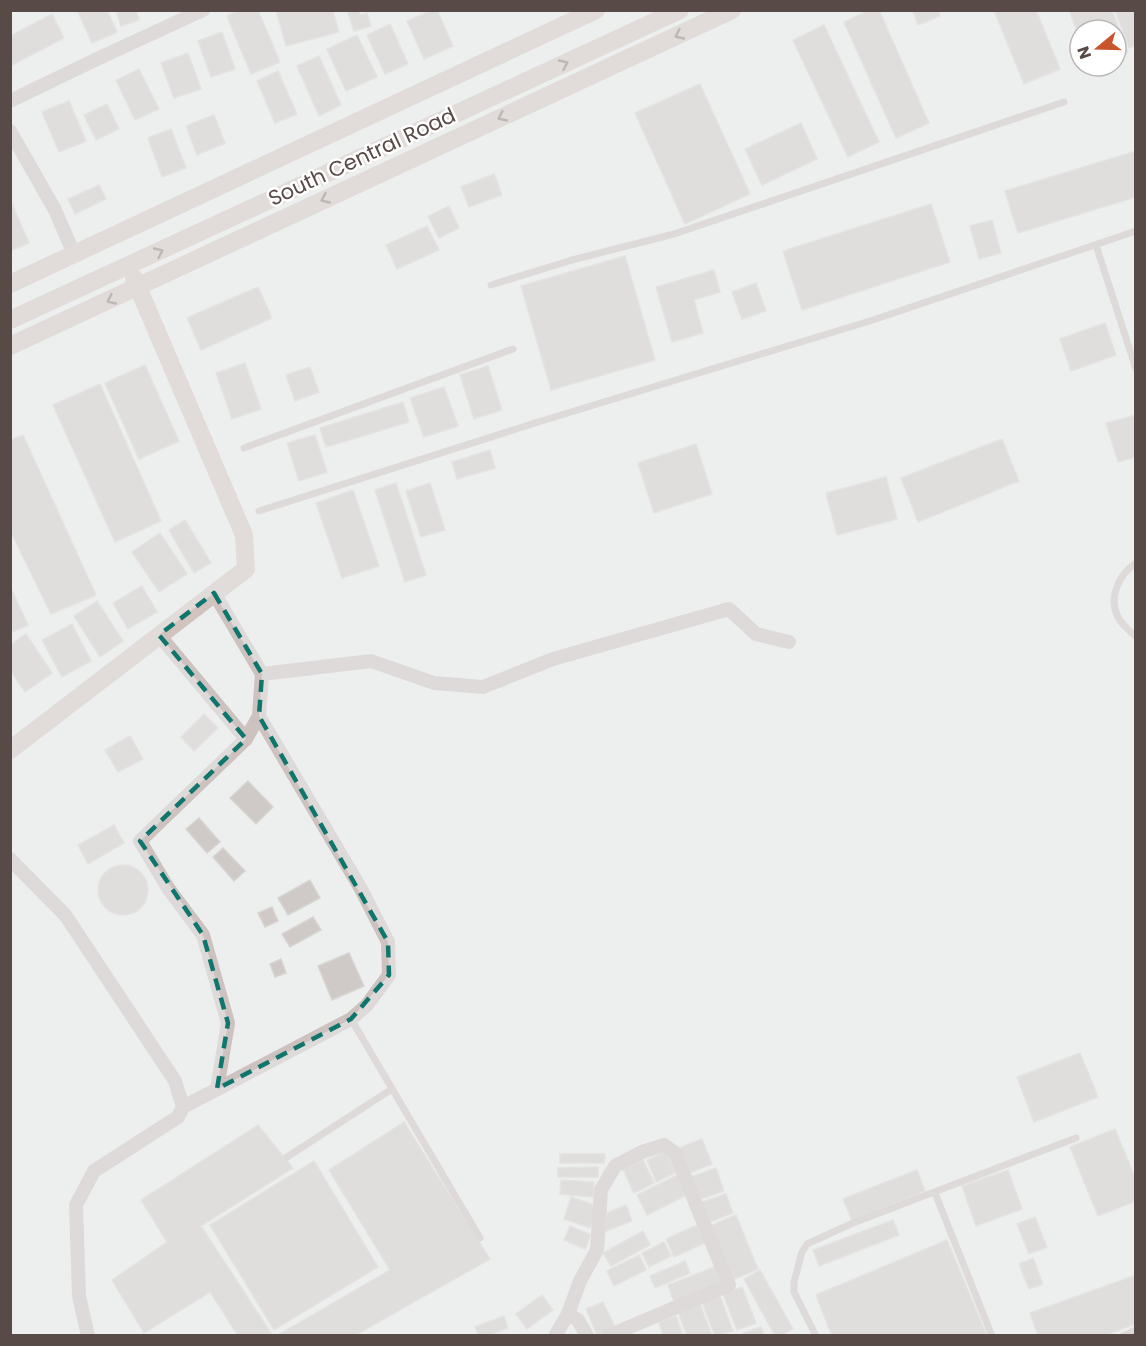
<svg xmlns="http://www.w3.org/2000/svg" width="1146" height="1346" font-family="Poppins,sans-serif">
	<rect width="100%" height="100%" fill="#edefef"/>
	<g fill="#cfcac7" stroke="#d8d4d1" stroke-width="1.5">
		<path d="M77 10H107L117 32 92 43Z"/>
		<path d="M116 10H136L139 20 121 26Z"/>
		<path d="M239 10H258L280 62 251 74 227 16Z"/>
		<path d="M276 10H336L333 11 339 32 286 46Z"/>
		<path d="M347 10H359L360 15 367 13 371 26 354 31Z"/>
		<path d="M432 10H437L453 46 424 59 407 21Z"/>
		<path d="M869 10H879L929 123 896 138 844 22Z"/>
		<path d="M938 10 940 16 918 25 913 11Z"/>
		<path d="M994 10H1036L1060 69 1024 84Z"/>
		<path d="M1069 10H1112L1128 52 1116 57V30H1080V39Z"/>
		<path d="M1115 10H1136V45L1129 48Z"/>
		<path d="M52 14 64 38 10 66V36Z"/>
		<path d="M390 24 408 64 385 74 367 35Z"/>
		<path d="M824 25 879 142 848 157 793 40Z"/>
		<path d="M222 32 235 69 211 77 198 41Z"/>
		<path d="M357 35 377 77 346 91 327 49Z"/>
		<path d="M188 53 201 89 174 98 161 63Z"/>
		<path d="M319 56 341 105 319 116 297 66Z"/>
		<path d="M139 69 159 109 135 120 116 80Z"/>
		<path d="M278 71 297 114 275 123 257 81Z"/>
		<path d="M700 84 750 194 685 224 635 113Z"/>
		<path d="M69 101 86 141 59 152 42 112Z"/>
		<path d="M107 104 119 129 96 140 84 115Z"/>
		<path d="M214 115 225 143 197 155 186 126Z"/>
		<path d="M801 123 817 159 762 185 745 149Z"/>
		<path d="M171 129 186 168 162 177 148 138Z"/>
		<path d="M1136 151V197L1018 233 1005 191Z"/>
		<path d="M494 174 502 195 469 207 461 187Z"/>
		<path d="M99 185 106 199 75 214 68 199Z"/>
		<path d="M10 199 29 243 10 251Z"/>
		<path d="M931 204 950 262 802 310 783 251Z"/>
		<path d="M449 206 459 228 439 238 428 216Z"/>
		<path d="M992 220 1001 253 979 259 970 226Z"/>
		<path d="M427 226 439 250 397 269 386 245Z"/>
		<path d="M625 256 655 360 551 390 521 286Z"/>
		<path d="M714 270 720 292 694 300 703 333 672 342 656 287Z"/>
		<path d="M756 283 766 311 742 319 732 292Z"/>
		<path d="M258 287 272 318 201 350 187 318Z"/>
		<path d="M1105 323 1116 355 1071 371 1060 339Z"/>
		<path d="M245 363 261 409 232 419 216 373Z"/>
		<path d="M145 365 179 441 139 459 105 383Z"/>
		<path d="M488 366 502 410 474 419 460 375Z"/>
		<path d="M310 367 319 392 295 401 286 375Z"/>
		<path d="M100 384 161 521 115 542 53 405Z"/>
		<path d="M444 387 458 426 424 437 410 398Z"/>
		<path d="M403 402 409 422 326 447 320 428Z"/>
		<path d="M1136 415V457L1118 462 1106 423Z"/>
		<path d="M23 435 96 595 51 614 10 530V440Z"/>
		<path d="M315 435 327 472 299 481 287 443Z"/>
		<path d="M1002 439 1019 481 918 522 901 478Z"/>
		<path d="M696 444 712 494 654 513 638 463Z"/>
		<path d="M490 450 495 468 457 479 452 462Z"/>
		<path d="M886 477 897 519 837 535 826 493Z"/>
		<path d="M396 483 426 575 405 582 375 490Z"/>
		<path d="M430 483 445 530 421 537 406 491Z"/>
		<path d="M353 490 379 566 342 578 316 503Z"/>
		<path d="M185 520 211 563 194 573 169 530Z"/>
		<path d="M160 533 187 574 159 592 132 552Z"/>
		<path d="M10 586 28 625 10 633Z"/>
		<path d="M142 586 157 612 128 629 113 603Z"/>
		<path d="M97 601 123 641 100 657 74 616Z"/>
		<path d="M72 624 91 661 62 677 42 640Z"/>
		<path d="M26 634 52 673 25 692 10 670V645Z"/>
		<path d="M204 714 218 728 194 751 181 737Z"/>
		<path d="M130 736 143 759 118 772 105 750Z"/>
		<path d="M248 781 273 807 256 824 230 798Z"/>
		<path d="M199 818 220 842 207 853 186 829Z"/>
		<path d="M114 825 124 843 88 864 78 845Z"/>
		<path d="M223 848 245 871 234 881 213 857Z"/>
		<circle cx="123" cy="890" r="25"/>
		<path d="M310 880 320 898 288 915 278 898Z"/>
		<path d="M272 907 278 921 265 927 258 913Z"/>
		<path d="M313 917 321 930 290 947 282 934Z"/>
		<path d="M349 953 364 986 332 1000 318 966Z"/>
		<path d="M281 959 286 973 275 977 270 964Z"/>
		<path d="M1080 1053 1098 1097 1034 1122 1017 1077Z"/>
		<path d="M404 1122 490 1259 354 1336H276L390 1270 329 1170Z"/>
		<path d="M258 1125 293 1168 201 1226 273 1336H238L210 1292 144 1333 112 1280 167 1242 141 1200Z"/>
		<path d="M1115 1129 1136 1180V1201L1098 1216 1070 1147Z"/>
		<path d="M702 1139 712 1164 687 1174 677 1149Z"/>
		<path d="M666 1152 675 1173 656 1182 647 1160Z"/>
		<path d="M560 1154H605L604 1163H560Z"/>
		<path d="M643 1160 654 1183 634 1193 623 1169Z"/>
		<path d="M314 1161 378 1267 274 1330 210 1225Z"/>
		<path d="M598 1167V1177H558V1168Z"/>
		<path d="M716 1168 724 1191 698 1200 690 1177Z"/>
		<path d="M917 1170 925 1191 852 1221 843 1199Z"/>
		<path d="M1008 1170 1022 1209 976 1226 962 1186Z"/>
		<path d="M677 1175 687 1195 647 1215 637 1195Z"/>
		<path d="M561 1180 594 1182 593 1197 560 1194Z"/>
		<path d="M726 1194 733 1213 707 1223 699 1203Z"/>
		<path d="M571 1197 597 1206 590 1228 564 1219Z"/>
		<path d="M626 1205 632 1221 604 1232 607 1213Z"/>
		<path d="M736 1215 758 1269 732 1280 710 1226Z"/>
		<path d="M1035 1217 1047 1247 1029 1254 1017 1224Z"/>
		<path d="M893 1220 899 1235 819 1266 813 1250Z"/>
		<path d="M697 1225 705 1243 674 1257 666 1239Z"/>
		<path d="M570 1226 591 1235 585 1249 564 1240Z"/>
		<path d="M643 1231 650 1245 611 1266 603 1253Z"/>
		<path d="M947 1240 987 1336H832L816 1295Z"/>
		<path d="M664 1242 671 1256 649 1267 642 1253Z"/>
		<path d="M639 1255 646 1270 614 1286 607 1271Z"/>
		<path d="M1033 1258 1043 1284 1029 1289 1019 1264Z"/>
		<path d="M685 1261 690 1273 655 1288 650 1276Z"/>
		<path d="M714 1267 721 1284 674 1302 668 1285Z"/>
		<path d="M760 1270 793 1329 781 1336H775L744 1279Z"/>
		<path d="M1136 1275V1324L1103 1336H1038L1030 1313Z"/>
		<path d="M742 1287 756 1323 737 1330 723 1294Z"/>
		<path d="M542 1295 553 1310 527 1329 516 1314Z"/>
		<path d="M720 1296 733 1331 715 1336 702 1302Z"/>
		<path d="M603 1302 615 1327 597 1335 586 1309Z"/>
		<path d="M700 1304 712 1336H687L678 1312Z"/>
		<path d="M504 1316 508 1328 487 1336H479L475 1327Z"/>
		<path d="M676 1316 683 1336H663L659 1322Z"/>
		<path d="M761 1327 765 1336H744L743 1333Z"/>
	</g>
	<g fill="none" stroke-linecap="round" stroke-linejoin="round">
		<g stroke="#cdc2bf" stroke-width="7">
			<path d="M1096 245 1136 369"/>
			<path d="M491 285 572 260 674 234 1064 102"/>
			<path d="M244 448 513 349"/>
			<path d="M259 511 535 423 873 320 1136 231"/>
			<path d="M1134 635C1129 630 1121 624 1118 617 1108 598 1119 574 1136 563"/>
			<path d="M351 1019 480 1238"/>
			<path d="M287 1157 392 1089"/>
			<path d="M935 1193 992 1336"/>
			<path d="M816 1336 794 1292V1282L802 1252 807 1244 853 1223 1076 1138"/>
			<path d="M1123 1336 1136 1330"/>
		</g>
		<g stroke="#cdc2bf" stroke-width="14">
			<path d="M10 101 97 59 203 10"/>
			<path d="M10 131 55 210 74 254"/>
			<path d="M159 635 246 739 259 716 262 674 214 593"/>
			<path d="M262 674 371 661 434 683 483 687 553 659 729 609 756 634 789 642"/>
			<path d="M10 859 66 916 175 1081 183 1107 178 1117 94 1171 76 1205 79 1296 88 1336"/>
			<path d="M217 1089 228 1023 203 935 168 888 140 841 246 739"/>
			<path d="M183 1107 351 1019 367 1005 389 975 388 942 361 889 259 716"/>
			<path d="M568 1314 578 1320 587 1336"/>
			<path d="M555 1336 568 1314 580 1281 597 1250 601 1190 615 1166 642 1152 664 1145 675 1153 729 1285 608 1336"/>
		</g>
		<g stroke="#d2c3bf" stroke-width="18">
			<path d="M10 284 596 10"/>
			<path d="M10 320 680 10"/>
			<path d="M10 346 732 10"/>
			<path d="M10 750 246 569 244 535 134 278"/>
		</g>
	</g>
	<defs><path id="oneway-chevron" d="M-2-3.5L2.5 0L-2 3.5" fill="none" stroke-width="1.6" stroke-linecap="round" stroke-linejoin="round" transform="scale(1.5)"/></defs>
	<g stroke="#837471">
		<use href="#oneway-chevron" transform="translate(679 35) rotate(155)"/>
		<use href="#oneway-chevron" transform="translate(564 64) rotate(-25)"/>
		<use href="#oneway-chevron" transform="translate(502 117) rotate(155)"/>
		<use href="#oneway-chevron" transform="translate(325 199) rotate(155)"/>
		<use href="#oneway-chevron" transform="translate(159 252) rotate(-25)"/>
		<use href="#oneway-chevron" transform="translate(111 300) rotate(155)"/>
	</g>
	<path d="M0 0H1146V1346H0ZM214 593 262 674 259 716 388 942 389 975 351 1019 217 1089 228 1023 203 935 140 841 246 739 159 635Z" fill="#edefef" fill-opacity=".55" fill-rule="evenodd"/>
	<path fill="none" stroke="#0f766e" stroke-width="4.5" stroke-dasharray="12 8" stroke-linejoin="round" d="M214 593 262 674 259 716 388 942 389 975 351 1019 217 1089 228 1023 203 935 140 841 246 739 159 635Z"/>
	<g text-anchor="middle" stroke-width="5" stroke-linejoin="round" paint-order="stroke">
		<g font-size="21" fill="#584a47" stroke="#fff">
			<text transform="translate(362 157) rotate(-25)" y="7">South Central Road</text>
		</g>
	</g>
	<rect width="1146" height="1346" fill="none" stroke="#584a47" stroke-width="24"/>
	<g transform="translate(1098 48) rotate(251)"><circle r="28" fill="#ffffff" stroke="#bcb7b5" stroke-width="1.5"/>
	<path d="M0-4.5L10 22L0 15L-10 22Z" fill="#c9552d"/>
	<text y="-9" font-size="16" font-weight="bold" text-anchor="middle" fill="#584a47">N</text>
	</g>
</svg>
